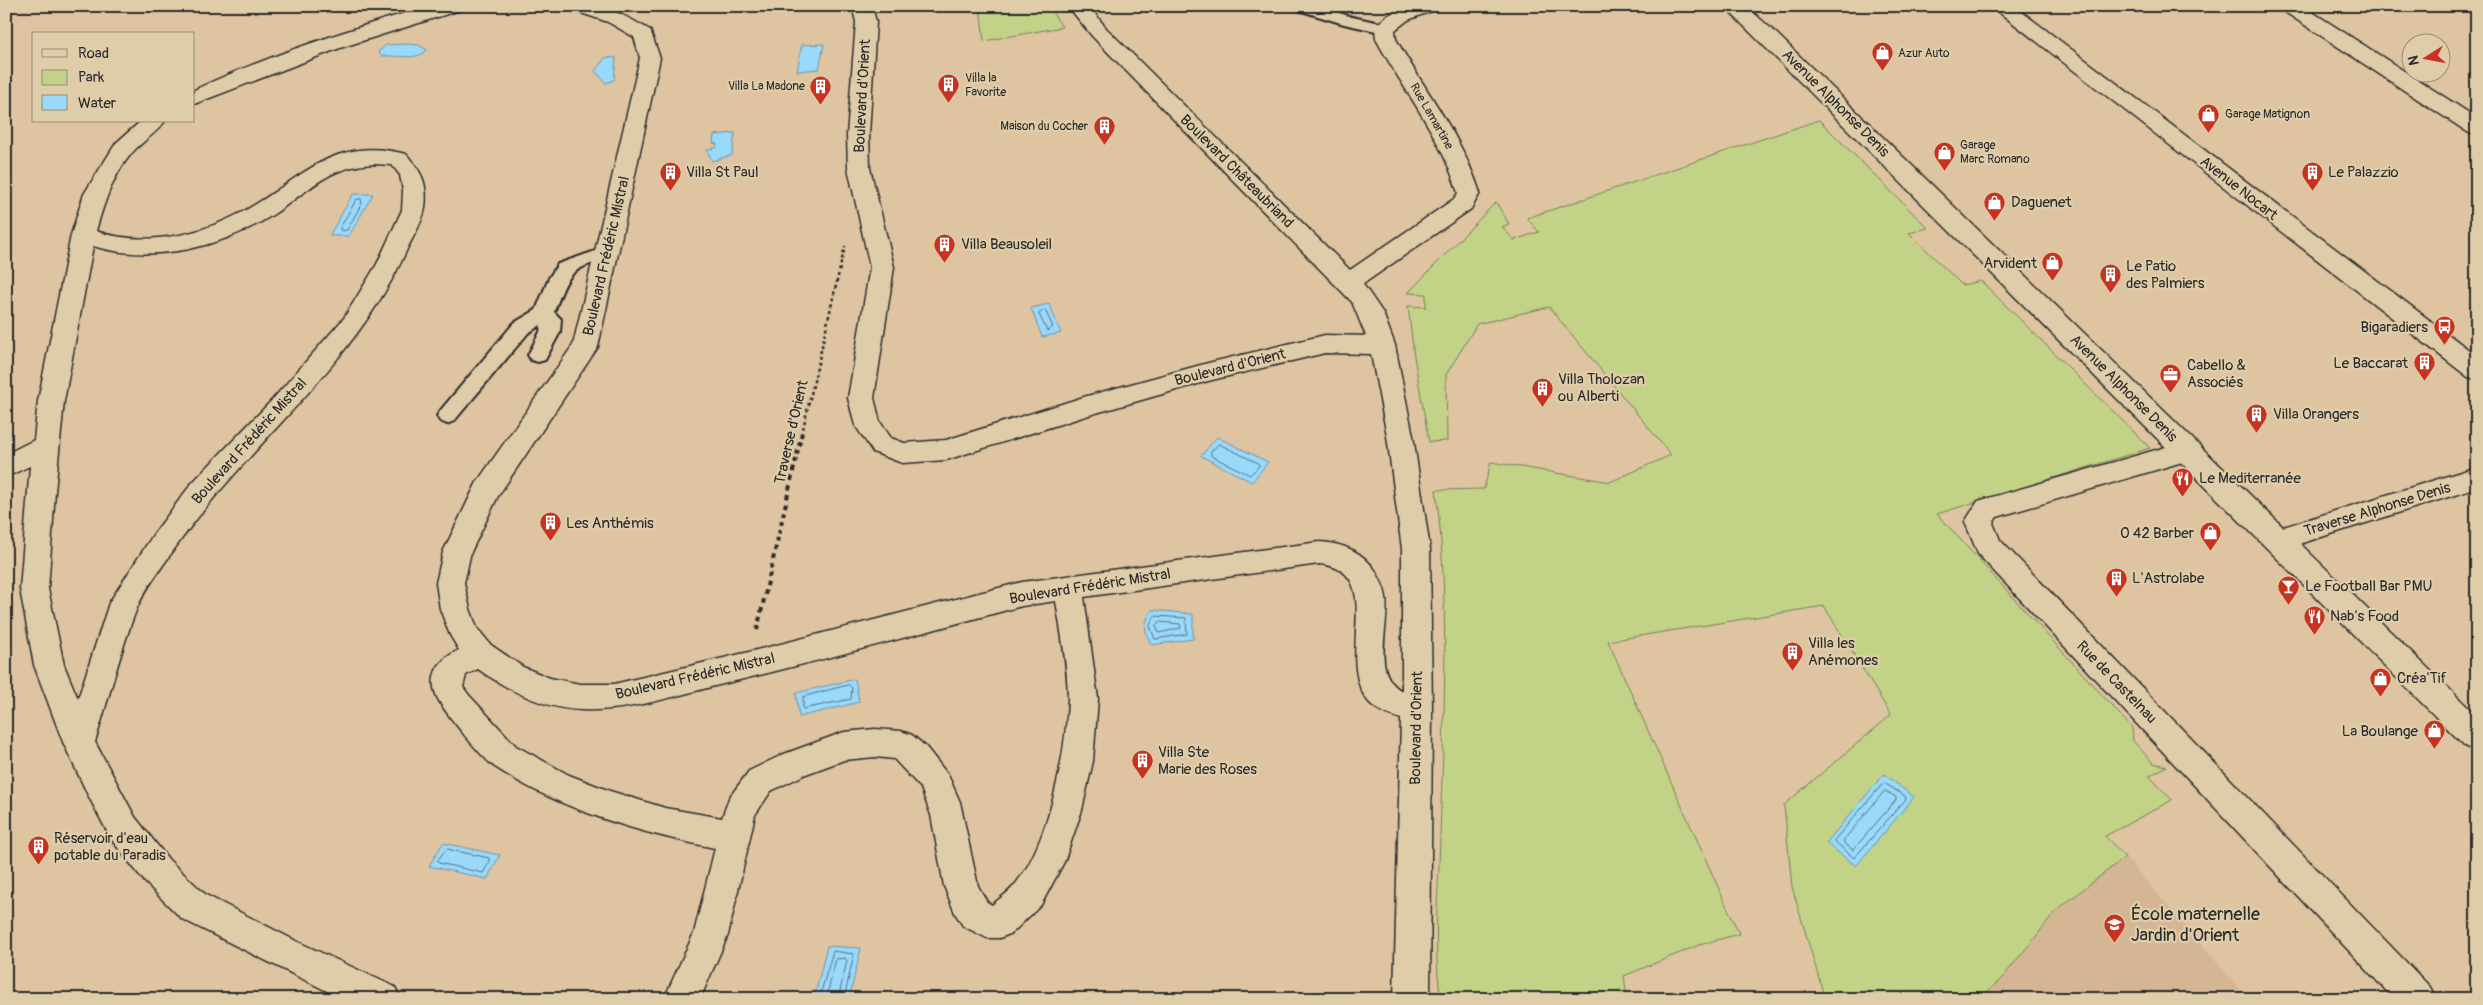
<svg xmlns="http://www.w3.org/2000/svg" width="2483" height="1005" font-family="Pangolin,sans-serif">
	<rect width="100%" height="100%" fill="#dec4a1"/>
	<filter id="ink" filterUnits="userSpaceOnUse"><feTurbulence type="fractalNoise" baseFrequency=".02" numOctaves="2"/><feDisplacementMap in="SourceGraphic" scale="10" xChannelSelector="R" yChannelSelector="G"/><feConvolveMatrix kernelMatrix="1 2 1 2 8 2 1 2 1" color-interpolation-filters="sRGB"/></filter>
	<g filter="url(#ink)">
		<path fill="#d4b695" d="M2125 857 2249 999H1980L2003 977 2058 909Z"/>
		<g fill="#c2d387" stroke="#767f59">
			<path d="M980 6H1048L1062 27 984 41Z"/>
			<path d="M1819 120 1928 228 1909 233 1962 285 1981 281 2150 448 1937 514 2132 728 2133 741 2153 763 2167 766 2149 776 2172 800 2105 836 2125 857 2058 909 2003 977 1980 999H1825L1792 887 1784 805 1891 715 1824 606 1608 641 1739 934 1699 945 1624 976 1627 999H1441C1432 946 1439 889 1440 835 1444 720 1450 605 1436 490L1484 489 1491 462 1610 482 1671 455 1549 307 1477 324 1446 375 1447 441 1429 442 1414 356 1408 306 1426 307V294L1408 293 1496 202 1509 224 1502 227 1514 240 1539 232 1527 218Z"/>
		</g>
		<g fill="#99d9fb" stroke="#6d93a8">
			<path d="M407 44 419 45 427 50C418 61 397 55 382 56L378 52 386 45Z"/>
			<path d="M824 44 819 69 797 71 802 45Z"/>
			<path d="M606 57 616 58 614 80 606 83 595 71Z"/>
			<path d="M735 133 732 155 712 161 707 150 716 148 717 144 713 143 714 135Z"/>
			<path d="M353 194H373L349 236H329Z"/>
			<path d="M1049 304 1061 333 1042 337 1031 308Z"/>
			<path d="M1217 437 1268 462 1252 482 1201 456Z"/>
			<path d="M1152 610 1193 614V639L1152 645C1144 633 1143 623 1152 610Z"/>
			<path d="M855 679 859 702 799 717 796 693Z"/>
			<path d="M1884 774 1914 797 1856 866 1826 843Z"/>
			<path d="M443 843 500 855 487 879 429 866Z"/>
			<path d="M827 946 861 948 849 999H814Z"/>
		</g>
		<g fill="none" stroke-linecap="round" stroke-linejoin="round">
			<g stroke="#57717e" stroke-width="1">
				<path d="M361 199 362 203 347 230 341 231 340 228 356 200Z"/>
				<path d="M1045 310 1053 327 1047 331 1039 314Z"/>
				<path d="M1219 444 1258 463 1259 466 1250 475 1211 456V452Z"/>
				<path d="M1155 616 1186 618 1187 634 1155 639 1150 626Z"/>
				<path d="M1159 622 1180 624 1181 628 1159 633 1156 626Z"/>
				<path d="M849 685 852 688 851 699 803 709V697Z"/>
				<path d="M1884 783 1905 796 1906 799 1854 858 1834 841Z"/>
				<path d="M1885 791 1896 797V800L1853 850 1844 843V840Z"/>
				<path d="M447 849 489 858 490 861 483 873 439 863 438 860Z"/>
				<path d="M819 999 833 951 854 954 844 999"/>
				<path d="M826 999 836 959 845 958 847 961 838 999"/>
			</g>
			<defs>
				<g id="service">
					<path d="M1293 6H1317L1352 17 1390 25 1393 28 1385 33 1344 24 1295 9Z"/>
					<path d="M607 247 613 249 616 253 613 257C569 270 570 270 554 312L561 319 560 332 545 360 538 362 531 360 528 355 540 332 541 325 528 333 454 421 447 424 440 421 437 416 440 411 514 323 536 310 549 278 558 264Z"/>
				</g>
				<path id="pedestrian" d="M2477 467V488L2277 551 2267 548 2263 540 2267 532Z"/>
				<g id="minor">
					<path d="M429 6H463L460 10 340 48 194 104V90C269 55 350 29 429 6Z"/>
					<path d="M569 6C608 6 617 11 650 30L660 58 598 347 498 496 471 552 464 583 470 609 477 628 491 645 523 667 550 678 580 684H614L749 652 1022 582 1319 542C1341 543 1362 551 1375 570 1380 579 1385 588 1386 598 1390 628 1370 673 1402 691V549L1387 436 1371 354 1325 353 1208 381 1089 415 946 460 902 463 873 452 855 425 848 398 870 267 848 168 847 135 856 22 852 6H872L876 22 869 135 870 168 894 267 874 398 880 422 891 438 904 443 946 440 1087 396 1208 363 1325 335 1366 336 1352 302 1092 36 1068 6H1089L1106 28 1350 270 1454 199 1458 193C1441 136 1404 91 1376 39L1375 28C1390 7 1413 6 1437 6L1434 10 1408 20 1395 30 1396 39C1425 91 1462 136 1480 193L1471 209 1363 284 1383 313 1395 345 1413 436 1430 549 1432 710 1430 999H1394L1401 719C1390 715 1376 711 1368 701 1333 658 1389 570 1319 564L1084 597 1098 699 1093 761 1082 810 1064 862 1041 905 1012 933 1000 938H987L963 926 955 913 944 886 931 815 921 788 894 759 875 757 844 760 806 774 771 791 755 815 728 935 700 999H664L694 933 715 848C640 833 560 810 495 767 481 757 448 716 439 701 426 678 437 660 459 650L450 635 440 609 436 583 443 552 477 482 573 345 640 58 634 37 608 22 572 10ZM1056 601C1061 633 1068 668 1068 700 1066 752 1050 840 1017 882 1011 891 1000 898 992 905L987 902 978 886 960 802 948 775 926 747 912 735 901 731 875 729 844 732 784 754 749 771 729 798 722 818 665 808 610 791 569 775 516 746 468 694 463 687 466 675 478 669C508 690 544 709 582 710 628 712 674 696 719 685 820 661 921 633 1022 606Z"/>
					<path d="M2279 6H2303L2477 118V135L2469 133 2282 10Z"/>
					<path d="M141 121H165C156 134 141 142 131 154 112 177 104 203 96 231 149 249 210 233 256 204 308 172 338 136 406 154 422 172 428 183 425 208 423 221 414 235 408 247 356 366 246 445 173 551 161 568 145 589 137 608 120 651 109 698 95 742L135 817 169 860 206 895 296 941 395 987 401 999H343L182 919 145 882 111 839 88 795 63 742 34 665 20 589 30 466 6 477V454L34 440 38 401 71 235 84 194 116 143ZM374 164 392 165 400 175 403 191 402 210 377 264 344 318 273 399 192 483 153 535 109 603 78 699 64 665 48 589 55 492 64 401 93 246C153 264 222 248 274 214 310 190 328 166 374 164Z"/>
					<path d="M2187 441 2196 444 2200 451 2196 458 1997 517 1993 523 2000 540 2430 987 2436 999H2394L1978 554 1965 522 1978 501Z"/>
				</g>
				<path id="tertiary" d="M1991 6H2014L2477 356V379L2468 377Z"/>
				<path id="secondary" d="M1724 6H1746L1777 34 2477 716V751L2466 747Z"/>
			</defs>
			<use href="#service" stroke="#2b2b2b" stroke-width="4"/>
			<use href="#pedestrian" stroke="#2b2b2b" stroke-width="3"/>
			<use href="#minor" stroke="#2b2b2b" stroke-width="3"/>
			<use href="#tertiary" stroke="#2b2b2b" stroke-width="3"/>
			<use href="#secondary" stroke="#2b2b2b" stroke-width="3"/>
			<path stroke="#2b2b2b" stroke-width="2.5" stroke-dasharray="3 3" stroke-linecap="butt" d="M803 429 845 246"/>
			<path stroke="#2b2b2b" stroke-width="4" stroke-dasharray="4.5 4.5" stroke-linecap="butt" d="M757 630 803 428"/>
			<use href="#service" fill="#dfcdaa" fill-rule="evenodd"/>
			<use href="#pedestrian" fill="#dfcdaa" fill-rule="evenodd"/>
			<use href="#minor" fill="#dfcdaa" fill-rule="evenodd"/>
			<use href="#tertiary" fill="#dfcdaa" fill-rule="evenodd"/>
			<use href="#secondary" fill="#dfcdaa" fill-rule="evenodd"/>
		</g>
	</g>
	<defs>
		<symbol id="shop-pin" viewBox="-11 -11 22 30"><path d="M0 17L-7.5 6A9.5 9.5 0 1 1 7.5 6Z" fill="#c8321e" stroke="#dfcdaa"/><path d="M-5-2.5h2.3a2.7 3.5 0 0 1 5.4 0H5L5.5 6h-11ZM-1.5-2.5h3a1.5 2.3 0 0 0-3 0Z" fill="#fff"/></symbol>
		<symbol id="building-pin" viewBox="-11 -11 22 30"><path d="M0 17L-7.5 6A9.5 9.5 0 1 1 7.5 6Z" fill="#c8321e" stroke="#dfcdaa"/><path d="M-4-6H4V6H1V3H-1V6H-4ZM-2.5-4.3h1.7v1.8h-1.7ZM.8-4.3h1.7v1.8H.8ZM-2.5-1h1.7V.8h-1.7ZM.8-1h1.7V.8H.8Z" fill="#fff"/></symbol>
		<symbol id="bus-pin" viewBox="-11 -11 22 30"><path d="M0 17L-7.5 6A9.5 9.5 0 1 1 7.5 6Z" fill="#c8321e" stroke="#dfcdaa"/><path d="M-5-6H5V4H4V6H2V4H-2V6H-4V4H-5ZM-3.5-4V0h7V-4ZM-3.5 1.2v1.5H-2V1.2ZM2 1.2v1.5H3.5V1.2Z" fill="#fff"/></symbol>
		<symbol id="office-pin" viewBox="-11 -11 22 30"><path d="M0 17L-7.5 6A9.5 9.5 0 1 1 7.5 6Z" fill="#c8321e" stroke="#dfcdaa"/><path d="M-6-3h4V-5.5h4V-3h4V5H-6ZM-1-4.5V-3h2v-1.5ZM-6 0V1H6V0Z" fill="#fff"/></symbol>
		<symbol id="restaurant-pin" viewBox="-11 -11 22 30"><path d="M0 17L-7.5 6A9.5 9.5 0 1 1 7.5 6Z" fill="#c8321e" stroke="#dfcdaa"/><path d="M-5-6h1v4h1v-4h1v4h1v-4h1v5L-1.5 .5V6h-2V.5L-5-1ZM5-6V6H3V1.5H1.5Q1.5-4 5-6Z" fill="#fff"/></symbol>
		<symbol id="bar-pin" viewBox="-11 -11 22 30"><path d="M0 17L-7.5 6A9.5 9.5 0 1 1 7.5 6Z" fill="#c8321e" stroke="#dfcdaa"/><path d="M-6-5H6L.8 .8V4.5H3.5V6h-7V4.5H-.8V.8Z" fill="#fff"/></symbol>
		<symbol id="school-pin" viewBox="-11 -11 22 30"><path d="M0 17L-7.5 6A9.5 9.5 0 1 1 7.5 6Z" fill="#c8321e" stroke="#dfcdaa"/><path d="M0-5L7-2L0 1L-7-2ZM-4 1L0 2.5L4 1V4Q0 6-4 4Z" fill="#fff"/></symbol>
	</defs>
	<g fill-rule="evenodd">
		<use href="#shop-pin" x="1870" y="40" width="25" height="34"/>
		<use href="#building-pin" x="936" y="72" width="25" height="34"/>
		<use href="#building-pin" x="808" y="74" width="25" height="34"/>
		<use href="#shop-pin" x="2196" y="102" width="25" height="34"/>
		<use href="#building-pin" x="1092" y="114" width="25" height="34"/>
		<use href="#shop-pin" x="1932" y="140" width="25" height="34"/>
		<use href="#building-pin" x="658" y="160" width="25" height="34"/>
		<use href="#building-pin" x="2300" y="160" width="25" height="34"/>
		<use href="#shop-pin" x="1982" y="190" width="25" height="34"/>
		<use href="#building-pin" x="932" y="232" width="25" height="34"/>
		<use href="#shop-pin" x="2040" y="250" width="25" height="34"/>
		<use href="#building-pin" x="2098" y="262" width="25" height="34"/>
		<use href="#bus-pin" x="2432" y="314" width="25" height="34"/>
		<use href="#building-pin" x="2412" y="350" width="25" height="34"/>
		<use href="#office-pin" x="2158" y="362" width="25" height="34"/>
		<use href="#building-pin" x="1530" y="376" width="25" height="34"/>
		<use href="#building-pin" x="2244" y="402" width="25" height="34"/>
		<use href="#restaurant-pin" x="2170" y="466" width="25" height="34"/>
		<use href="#building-pin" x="538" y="510" width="25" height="34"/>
		<use href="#shop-pin" x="2198" y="520" width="25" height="34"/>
		<use href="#building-pin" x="2104" y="566" width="25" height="34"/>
		<use href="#bar-pin" x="2276" y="574" width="25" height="34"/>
		<use href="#restaurant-pin" x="2302" y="604" width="25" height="34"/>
		<use href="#building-pin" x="1780" y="640" width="25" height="34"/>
		<use href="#shop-pin" x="2368" y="666" width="25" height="34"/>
		<use href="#shop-pin" x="2422" y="718" width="25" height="34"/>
		<use href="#building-pin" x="1130" y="748" width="25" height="34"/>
		<use href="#building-pin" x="26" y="834" width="25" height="34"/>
		<use href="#school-pin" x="2102" y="912" width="25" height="34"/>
	</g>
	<g text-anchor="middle" stroke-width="4.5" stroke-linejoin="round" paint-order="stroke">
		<g font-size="12" fill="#2b2b2b" stroke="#dfcdaa" text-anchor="start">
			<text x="1898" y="57">Azur Auto</text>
			<text x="965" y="82">Villa la<tspan x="965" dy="14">Favorite</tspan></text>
			<text x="805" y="90" text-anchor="end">Villa La Madone</text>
			<text x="2225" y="118">Garage Matignon</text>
			<text x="1088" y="130" text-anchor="end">Maison du Cocher</text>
			<text x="1960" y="149">Garage<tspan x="1960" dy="14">Marc Romano</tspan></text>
		</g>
		<g font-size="12" fill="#2b2b2b" stroke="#dfcdaa">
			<text transform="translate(1432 116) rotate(60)" y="4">Rue Lamartine</text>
		</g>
		<g font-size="15" fill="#2b2b2b" stroke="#dfcdaa">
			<text transform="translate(862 96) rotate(-87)" y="5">Boulevard d'Orient</text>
			<text transform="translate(1836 103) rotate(45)" y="5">Avenue Alphonse Denis</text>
			<text transform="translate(1237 171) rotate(45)" y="5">Boulevard Châteaubriand</text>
			<text transform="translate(2239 188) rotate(38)" y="5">Avenue Nocart</text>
			<text transform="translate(606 256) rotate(-77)" y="5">Boulevard Frédéric Mistral</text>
			<text transform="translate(1230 367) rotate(-14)" y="5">Boulevard d'Orient</text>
			<text transform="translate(2124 388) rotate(45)" y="5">Avenue Alphonse Denis</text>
			<text transform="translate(791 432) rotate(-77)" y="5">Traverse d'Orient</text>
			<text transform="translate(249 441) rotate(-48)" y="5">Boulevard Frédéric Mistral</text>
			<text transform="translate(2377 509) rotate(-17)" y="5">Traverse Alphonse Denis</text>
			<text transform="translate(1090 586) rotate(-9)" y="5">Boulevard Frédéric Mistral</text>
			<text transform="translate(695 676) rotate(-13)" y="5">Boulevard Frédéric Mistral</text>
			<text transform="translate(2117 682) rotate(46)" y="5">Rue de Castelnau</text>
			<text transform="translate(1416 728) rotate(-89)" y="5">Boulevard d'Orient</text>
		</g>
		<g font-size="15" fill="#2b2b2b" stroke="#dfcdaa" text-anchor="start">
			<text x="686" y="177">Villa St Paul</text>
			<text x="2328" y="177">Le Palazzio</text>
			<text x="2011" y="207">Daguenet</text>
			<text x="961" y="249">Villa Beausoleil</text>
			<text x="2037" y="268" text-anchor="end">Arvident</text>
			<text x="2126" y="271">Le Patio<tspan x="2126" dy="17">des Palmiers</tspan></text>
			<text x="2428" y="332" text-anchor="end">Bigaradiers</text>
			<text x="2408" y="368" text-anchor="end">Le Baccarat</text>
			<text x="2187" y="370">Cabello &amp;<tspan x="2187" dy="17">Associés</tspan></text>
			<text x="1558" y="384">Villa Tholozan<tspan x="1558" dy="17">ou Alberti</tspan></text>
			<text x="2273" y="419">Villa Orangers</text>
			<text x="2199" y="483">Le Mediterranée</text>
			<text x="566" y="528">Les Anthémis</text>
			<text x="2194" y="538" text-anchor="end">O 42 Barber</text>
			<text x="2132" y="583">L'Astrolabe</text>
			<text x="2305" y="591">Le Football Bar PMU</text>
			<text x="2330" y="621">Nab's Food</text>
			<text x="1808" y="648">Villa les<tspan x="1808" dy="17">Anémones</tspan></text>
			<text x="2397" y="683">Créa'Tif</text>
			<text x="2418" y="736" text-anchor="end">La Boulange</text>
			<text x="1158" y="757">Villa Ste<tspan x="1158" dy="17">Marie des Roses</tspan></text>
			<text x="54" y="843">Réservoir d'eau<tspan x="54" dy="17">potable du Paradis</tspan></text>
		</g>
		<g font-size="18" fill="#2b2b2b" stroke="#dfcdaa" text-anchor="start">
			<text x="2131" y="920">École maternelle<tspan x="2131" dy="21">Jardin d'Orient</tspan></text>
		</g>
	</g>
	<rect width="2483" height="1005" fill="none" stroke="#dfcdaa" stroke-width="25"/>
	<rect x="12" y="12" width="2458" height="980" fill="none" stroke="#2b2b2b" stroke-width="2" filter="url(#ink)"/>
	<rect x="32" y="32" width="162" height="90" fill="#dfcdaa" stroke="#978c77"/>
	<rect x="42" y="49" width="25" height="8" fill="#dfcdaa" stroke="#978c77"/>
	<text x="78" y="58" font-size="15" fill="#2b2b2b">Road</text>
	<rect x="42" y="70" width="25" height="15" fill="#c2d387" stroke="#978c77"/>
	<text x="78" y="82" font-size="15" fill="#2b2b2b">Park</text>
	<rect x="42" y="95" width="25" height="15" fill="#99d9fb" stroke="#978c77"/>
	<text x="78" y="108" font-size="15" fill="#2b2b2b">Water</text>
	<g transform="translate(2426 58) rotate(259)"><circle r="24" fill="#dfcdaa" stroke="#978c77"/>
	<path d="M0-4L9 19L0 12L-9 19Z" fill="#c8321e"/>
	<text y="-8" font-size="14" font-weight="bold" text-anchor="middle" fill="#2b2b2b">N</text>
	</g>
</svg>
